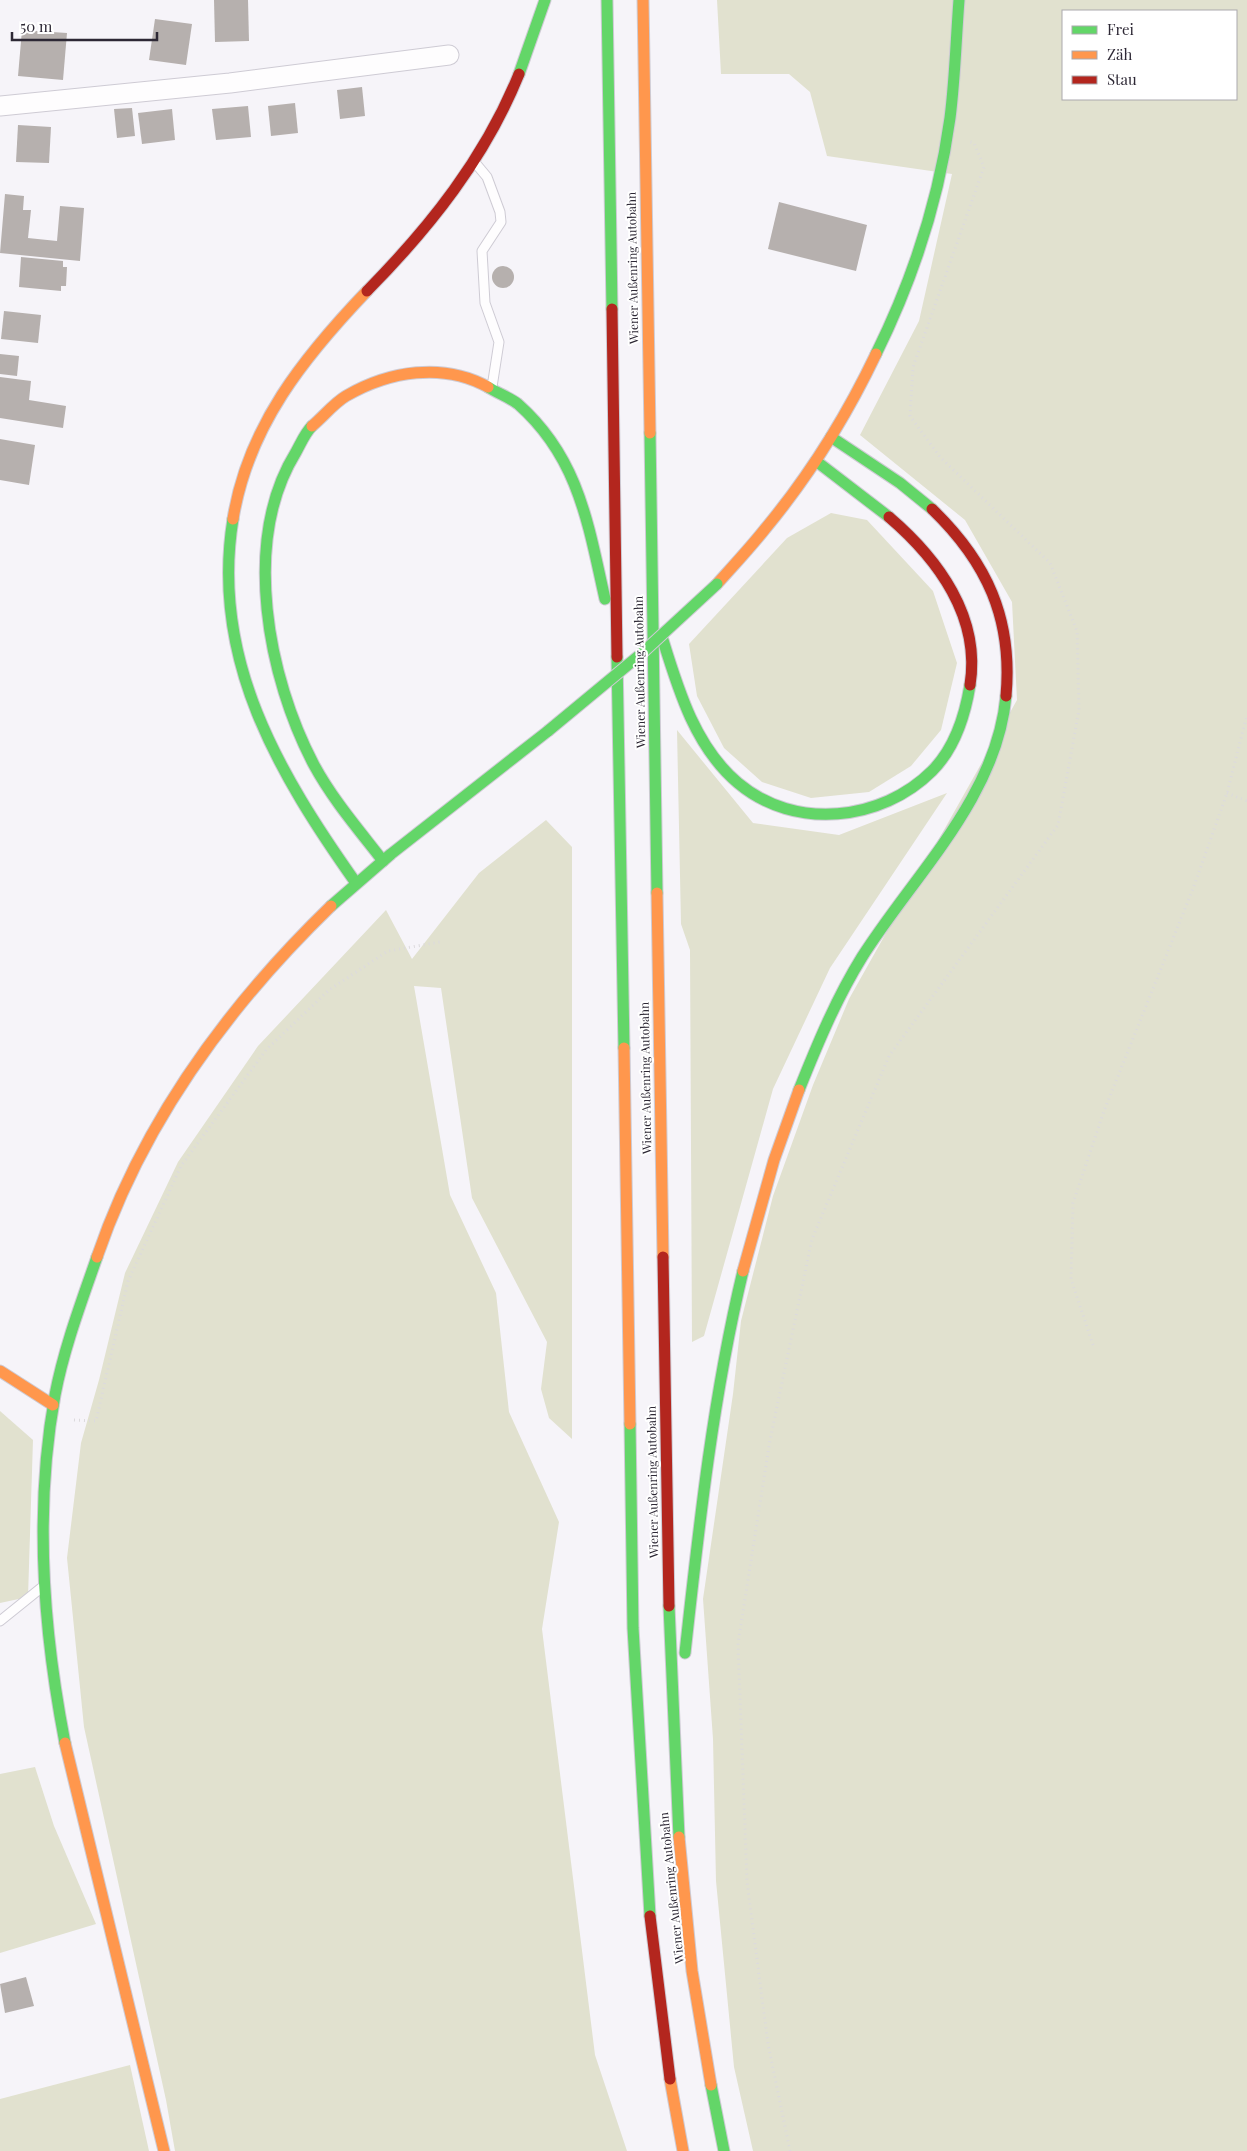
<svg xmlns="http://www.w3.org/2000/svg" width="1247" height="2151" font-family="'Playfair Display',serif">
	<rect width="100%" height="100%" fill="#f6f4f9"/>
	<g fill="#e1e1cf" fill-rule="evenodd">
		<path d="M717 0H1247V2151H753L734 2067 716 1881 713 1739 703 1599 733 1394 741 1321 773 1196 813 1085 849 999 1017 700 1012 602 965 520 860 435 919 321 952 174 827 156 810 92 789 74H721ZM1063 11H1236V99H1063Z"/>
		<path d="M831 513 867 520 933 591 957 663 941 730 911 766 869 792 811 798 762 782 724 748 697 696 689 644 787 538Z"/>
		<path d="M677 730 753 823 839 835 947 793 830 968 773 1089 704 1336 692 1342 690 950 681 924Z"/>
		<path d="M546 820 572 847V1439L549 1418 541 1389 547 1342 472 1198 441 988 414 986 450 1195 496 1293 509 1412 559 1522 542 1629 595 2055 627 2151H175L166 2100 84 1727 67 1558 81 1443 99 1380 125 1273 178 1162 258 1046 386 910 412 959 479 873Z"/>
		<path d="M0 1411 33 1440 28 1597 0 1603Z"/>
		<path d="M35 1767 54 1826 96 1924 0 1953V1774Z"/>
		<path d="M130 2065 149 2151H0V2099Z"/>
	</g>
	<g fill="#b6b0ae">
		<path d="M214 0H248L249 41 215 42Z"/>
		<path d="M155 19 192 24 186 65 149 60Z"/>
		<path d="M22 30 67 33 63 80 18 76Z"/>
		<path d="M362 87 365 116 340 119 337 90Z"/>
		<path d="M295 103 298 133 271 136 268 106Z"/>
		<path d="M248 106 251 137 216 140 212 109Z"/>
		<path d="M132 108 135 136 117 138 114 109Z"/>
		<path d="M172 109 175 140 142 144 138 113Z"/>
		<path d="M18 125 51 127 49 163 16 162Z"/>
		<path d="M5 194 24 196 23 210H31L28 238 57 241 60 206 84 208 80 261 0 253Z"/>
		<path d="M779 202 867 225 856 271 768 249Z"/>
		<path d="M21 257 63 261V267H67L66 286H61V291L19 287Z"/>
		<circle cx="503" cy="277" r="11"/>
		<path d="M4 311 41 315 38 343 1 339Z"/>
		<path d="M0 354 19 356 17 376 0 374Z"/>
		<path d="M0 377 31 381 29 400 66 406 63 428 0 418Z"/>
		<path d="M0 439 35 445 29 485 0 480Z"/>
		<path d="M26 1977 34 2006 5 2013 0 1984Z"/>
	</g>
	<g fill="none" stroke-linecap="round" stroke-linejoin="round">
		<defs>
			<g id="lane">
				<path d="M477 165 487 177 500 212 501 222 482 251 485 303 499 342 492 387"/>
				<path d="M0 1621 41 1588"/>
			</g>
			<path id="street" d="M0 106 230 83 449 55"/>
			<g id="fast">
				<path d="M607 0 612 309"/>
				<path d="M519 74 545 0"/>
				<path d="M876 354C912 281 939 199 950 118 955 79 956 39 959 0"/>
				<path d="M488 387C497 393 509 397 518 404 579 458 588 524 605 599"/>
				<path d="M312 426C305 433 301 443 296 452 241 541 268 678 314 765 333 800 359 830 383 861"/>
				<path d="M650 433 657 893"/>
				<path d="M831 437 900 483 932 509"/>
				<path d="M816 461 889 517"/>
				<path d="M233 519C210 659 279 774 356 883"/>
				<path d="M662 637C678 689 695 747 738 783 795 831 882 821 932 771 955 748 965 716 970 685"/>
				<path d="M617 657 624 1048"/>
				<path d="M331 906 391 854 548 731"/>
				<path d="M799 1090C817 1045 836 999 862 957 914 875 997 797 1006 696"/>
				<path d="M630 1424 633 1628 650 1916"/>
				<path d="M669 1606 679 1837"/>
				<path d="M685 1653C699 1525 713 1396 743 1271"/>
				<path d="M65 1743C43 1630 34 1510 55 1395 64 1348 81 1303 97 1257"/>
				<path d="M711 2085 724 2151"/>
			</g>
			<g id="slow">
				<path d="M643 0 650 433"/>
				<path d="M312 426C323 417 334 403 346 396 389 371 443 362 488 387"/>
				<path d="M233 519C248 426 304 357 367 291"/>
				<path d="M717 584C733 566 750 548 765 529 809 476 846 417 876 354"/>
				<path d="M657 893 663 1257"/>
				<path d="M624 1048 630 1424"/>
				<path d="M97 1257C143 1122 229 1005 331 906"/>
				<path d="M743 1271 774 1160 799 1090"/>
				<path d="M0 1371 53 1405"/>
				<path d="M65 1743 164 2151"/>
				<path d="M679 1837 692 1971 711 2085"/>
				<path d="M670 2079 683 2151"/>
			</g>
			<g id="jam">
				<path d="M367 291C430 227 485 158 519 74"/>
				<path d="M612 309 617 657"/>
				<path d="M932 509C987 562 1013 619 1006 696"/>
				<path d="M889 517C938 559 981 617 970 685"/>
				<path d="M663 1257 669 1606"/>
				<path d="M650 1916 670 2079"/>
			</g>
		</defs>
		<use href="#lane" stroke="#cecbd4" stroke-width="11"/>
		<use href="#street" stroke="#cecbd4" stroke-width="21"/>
		<use href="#fast" stroke="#cecbd4" stroke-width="13"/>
		<use href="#slow" stroke="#cecbd4" stroke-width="13"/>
		<use href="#jam" stroke="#cecbd4" stroke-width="13"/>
		<g stroke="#dcdadd" stroke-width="3" stroke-dasharray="1 4" stroke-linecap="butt">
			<path d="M1227 793 1247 801"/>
			<path d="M1093 1345 1071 1279 1073 1203 1104 1111 1194 886 1227 793 1247 715"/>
			<path d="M74 1420 96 1421 128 1281 181 1166 266 1050 329 990 388 951 440 942"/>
			<path d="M790 2151 768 2044 747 1882 738 1643 770 1440 812 1239 889 1056 1058 825 1079 710 1077 631 1050 563 940 457 910 416 913 367 984 167 974 143 967 141"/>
		</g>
		<use href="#lane" stroke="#fefdfe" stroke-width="9"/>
		<use href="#street" stroke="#fefdfe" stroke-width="19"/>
		<use href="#fast" stroke="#63d668" stroke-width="11"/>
		<use href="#slow" stroke="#ff974d" stroke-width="11"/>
		<use href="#jam" stroke="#b3261e" stroke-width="11"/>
		<defs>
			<path id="fast-bridge" d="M548 731 641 654 717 584"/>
		</defs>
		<use href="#fast-bridge" stroke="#cecbd4" stroke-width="13" stroke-linecap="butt"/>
		<use href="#fast-bridge" stroke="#63d668" stroke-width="11"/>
	</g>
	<g text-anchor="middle" stroke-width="4" stroke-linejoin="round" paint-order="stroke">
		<g font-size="12" fill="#2d2835" stroke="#fff">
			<text transform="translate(633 268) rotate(-91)" y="4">Wiener Außenring Autobahn</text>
			<text transform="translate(640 672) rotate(-91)" y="4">Wiener Außenring Autobahn</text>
			<text transform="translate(646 1078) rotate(-91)" y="4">Wiener Außenring Autobahn</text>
			<text transform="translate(653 1482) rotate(-91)" y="4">Wiener Außenring Autobahn</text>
			<text transform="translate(672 1888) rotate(-96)" y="4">Wiener Außenring Autobahn</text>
		</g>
	</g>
	<rect x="1062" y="10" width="175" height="90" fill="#ffffff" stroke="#aba9ae"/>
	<rect x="1072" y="26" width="25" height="8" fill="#63d668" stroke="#aba9ae"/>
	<text x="1107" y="35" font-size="15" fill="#2d2835">Frei</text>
	<rect x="1072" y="51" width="25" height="8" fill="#ff974d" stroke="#aba9ae"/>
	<text x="1107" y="60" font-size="15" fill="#2d2835">Zäh</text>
	<rect x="1072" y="76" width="25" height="8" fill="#b3261e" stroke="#aba9ae"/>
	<text x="1107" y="85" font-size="15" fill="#2d2835">Stau</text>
	<path d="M12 32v8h145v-8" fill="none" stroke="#2d2835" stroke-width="2.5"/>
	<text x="20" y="32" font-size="15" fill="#2d2835" stroke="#ffffff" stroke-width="4" paint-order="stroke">50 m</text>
</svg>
